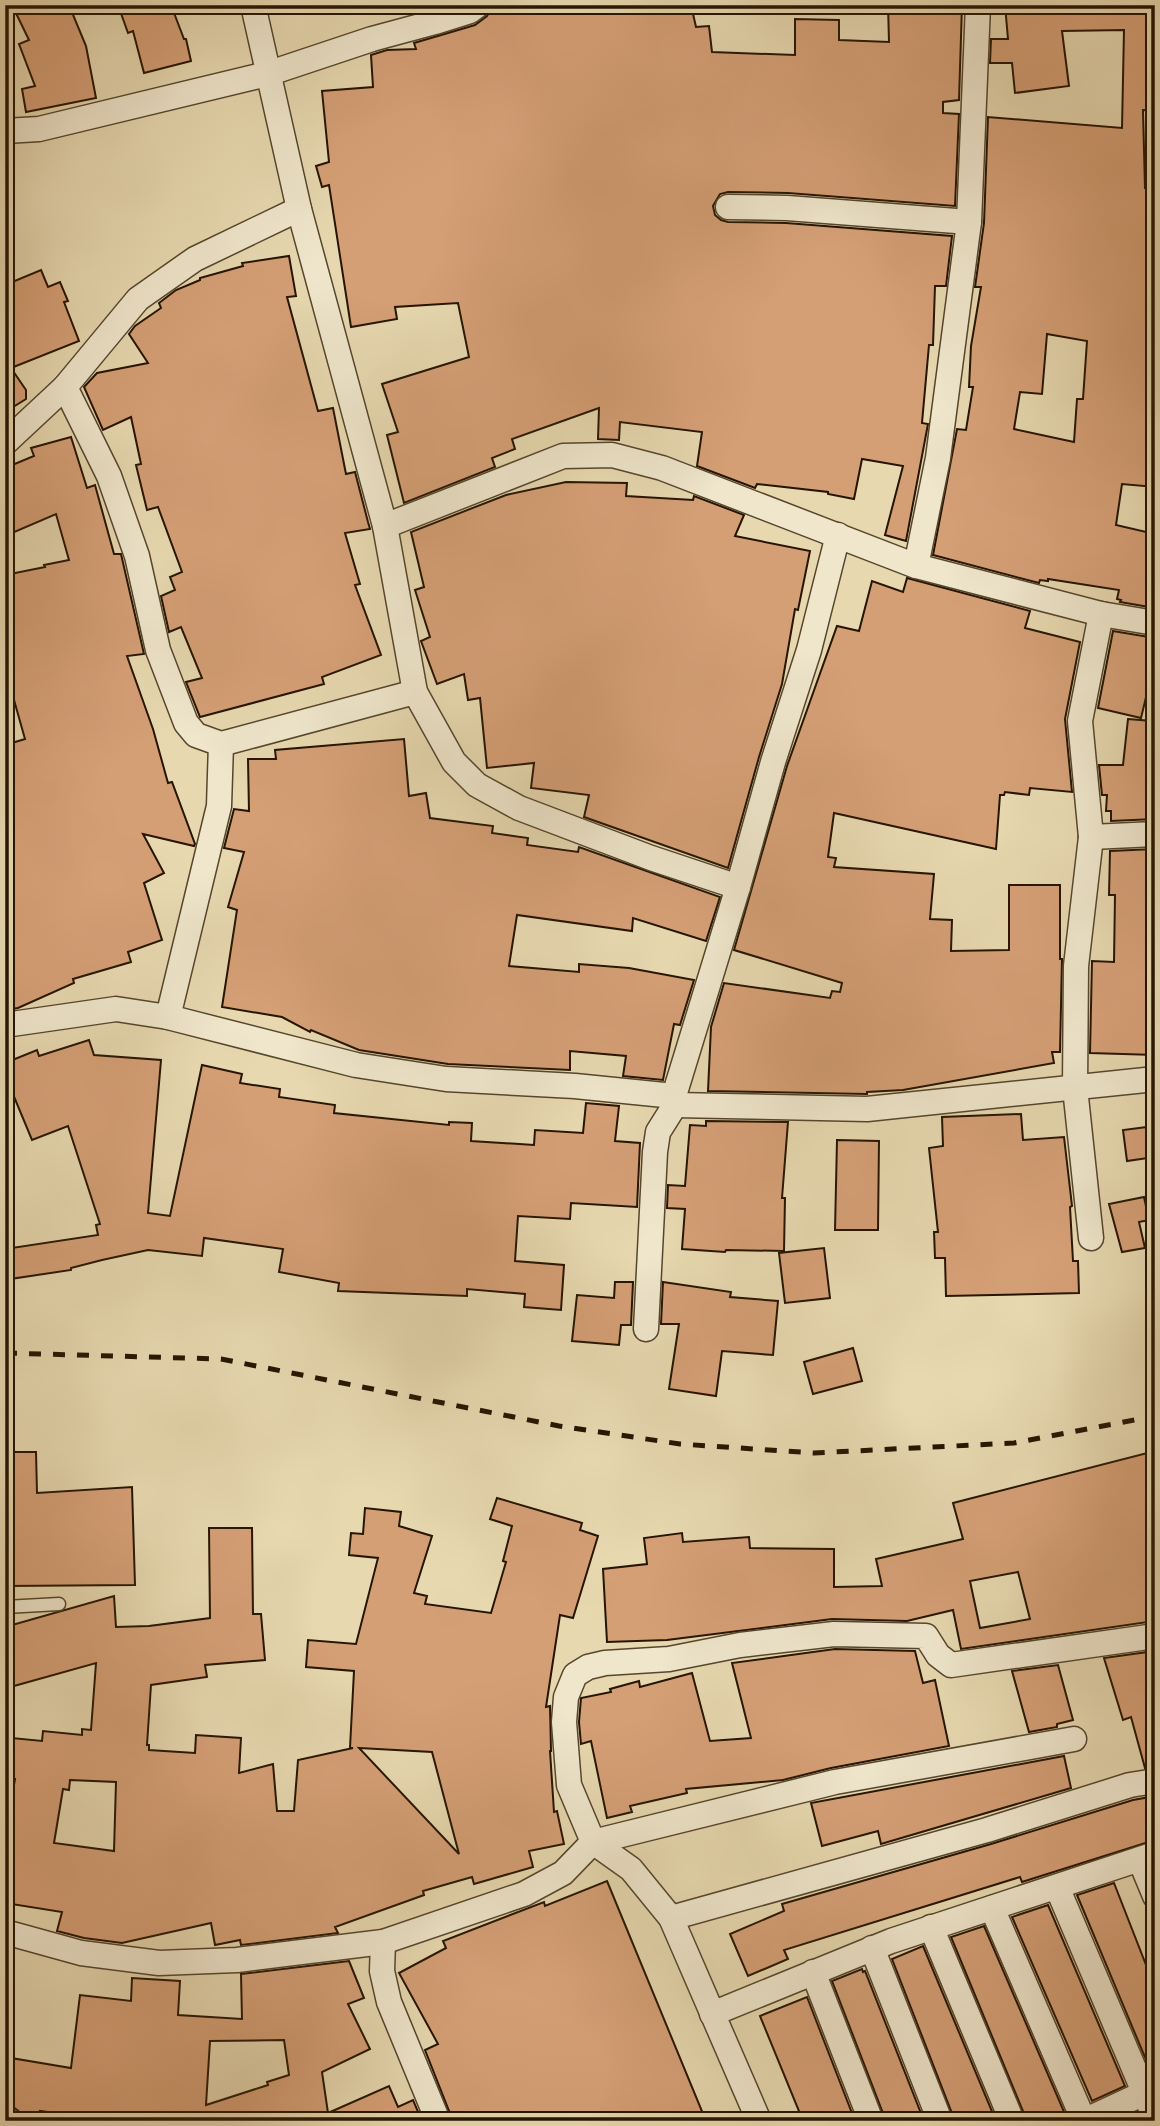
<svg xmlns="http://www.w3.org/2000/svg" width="1160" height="2126" font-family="'IM FELL DW Pica',serif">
	<rect width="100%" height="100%" fill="#e7d8b0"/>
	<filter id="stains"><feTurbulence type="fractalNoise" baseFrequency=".00286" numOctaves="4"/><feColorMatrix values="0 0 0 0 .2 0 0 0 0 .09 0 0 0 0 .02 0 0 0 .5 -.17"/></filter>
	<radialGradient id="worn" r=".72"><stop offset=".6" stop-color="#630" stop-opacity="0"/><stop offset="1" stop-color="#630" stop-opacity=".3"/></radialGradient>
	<g fill="#d59f76" stroke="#261501" stroke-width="2" fill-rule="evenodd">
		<path d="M12 5H69L86 46 96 98 26 112 22 89 35 86 19 44 29 40Z"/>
		<path d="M118 5H171L184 39H186L191 61 144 73 133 31 128 33Z"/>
		<path d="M493 5H691L696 27 709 26 712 52 795 55V19L839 20V40L889 42 888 5H962L959 100 943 102V113L959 114 955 206 788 193 728 192 720 194 713 206 715 215 721 220 728 222 786 223 952 236 946 286H935L933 345H929L922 423 928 424 906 541 885 535 903 466 862 459 854 499 828 494V492L757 484 755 488 697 466 702 432 620 422 619 440 598 439 599 408 512 439 515 449 492 458 495 467 404 503 387 435 398 432 382 384 469 357 458 303 395 307 397 319 351 327 329 185 322 187 316 166 329 162 322 91 373 87 371 55 387 50 416 49 414 43 475 25 487 16Z"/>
		<path d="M1005 5H1155V111L1143 110 1145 188 1155 189V487L1122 484 1116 525 1155 534V608L1120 602 1121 600 1117 599 1119 590 1048 579V581L1040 580 1039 583 933 555 957 429 966 430 973 387H969L971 346 981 287H975L984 223 988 117 1122 128 1124 30 1062 31 1069 86 1015 93 1012 63H990L991 39H1008ZM1047 334 1087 341 1083 399H1077L1074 442 1014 429 1020 392 1042 394Z"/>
		<path d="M289 256 296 296 287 297 318 411 333 408 346 474 355 472 368 522 370 529 345 533 360 584 355 585 381 655 322 677 324 684 200 717 186 682 202 678 181 627 169 632 161 596 175 590 170 577 182 572 158 507 147 510 136 465 141 464 131 417 103 430 84 387 97 373 148 363 129 334 135 326 161 308 159 303 176 290 200 280V278L243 266 242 263Z"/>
		<path d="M41 270 48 287 60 282 68 301 64 302 79 341 11 368 26 390V399L5 412V285Z"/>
		<path d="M71 437 87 488 95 485 114 554H121L144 654 127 656 153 729 168 783 172 782 195 844 194 846 143 834 164 873 144 883 162 940 128 952 131 962 73 979 74 983 18 1008 5 1010V745L25 739 5 668V575L45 567 44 565 69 560 56 514 5 536V468L34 456 31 448Z"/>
		<path d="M566 482 627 483 626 496 693 500 694 496 744 515 735 536 810 551 798 610 795 609 782 684 759 757 728 868 584 817 589 795 531 788 534 763 487 768 480 698 468 700 464 674 437 684 421 641 430 637 415 590 424 587 411 532 506 495Z"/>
		<path d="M907 578 1030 611 1025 628 1080 642 1065 719 1072 792 1030 788 1029 795 1005 792 1004 795H1000L996 849 834 813 828 857 836 858 834 867 934 874 930 919 952 920 951 951 1009 950V885H1060V959H1062L1060 1052H1052L1054 1063 903 1090 867 1092V1094L708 1091 711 1027 724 983 830 998 832 991 840 992 842 983 734 950 787 766 837 626 859 631 872 581 903 592Z"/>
		<path d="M1113 631 1155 638V660L1141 718 1098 708Z"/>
		<path d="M1128 719 1152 721 1147 766H1155V819L1111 821V811H1106L1107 795H1102L1099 765H1123Z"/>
		<path d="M404 739 409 796 426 793 430 818 493 826 492 833 528 838 527 845 578 852 579 847 720 897 706 941 633 918 632 931 517 915 509 966 579 972V964L629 968 694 980 680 1025 674 1024 663 1080 623 1076 626 1056 570 1051V1070L448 1064 359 1050 311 1030 310 1032 282 1017 222 1007 237 910 228 907 244 852 224 848 234 809 249 811 248 759H276L275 750Z"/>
		<path d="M1155 849V1055L1090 1053 1092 961 1114 962 1115 895H1109L1110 851Z"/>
		<path d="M89 1040 94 1055 161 1060 148 1213 170 1216 202 1065 242 1074 240 1083 280 1089 279 1097 335 1105 334 1113 449 1125V1122L472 1123 471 1141 534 1145 535 1130 583 1133 586 1103 619 1106 615 1141 640 1143 637 1207 571 1203 570 1219 518 1216 515 1261 564 1265 561 1310 524 1307 525 1294 467 1289V1296L338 1291 339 1283 279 1272 283 1249 204 1238 202 1256 148 1250 102 1260 71 1268V1270L10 1279 5 1249 98 1235 96 1225 100 1224 68 1126 32 1140 5 1075V1063L37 1050 39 1056Z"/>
		<path d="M1021 1114 1023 1140 1064 1137 1072 1206 1070 1207 1073 1261H1078L1079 1293 946 1296 945 1258H935L934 1232H938L929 1148 943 1146 942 1117Z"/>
		<path d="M706 1121 788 1122 782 1198H785L784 1251 726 1250 725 1252 682 1249 685 1209 667 1208 668 1185 685 1186 690 1125 706 1126Z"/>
		<path d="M1155 1126V1157L1127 1161 1123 1130Z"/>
		<path d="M837 1140 879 1141 878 1230H835Z"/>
		<path d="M1144 1197 1149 1220 1139 1222 1145 1248 1122 1252 1109 1204Z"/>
		<path d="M824 1248 830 1298 785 1303 779 1253Z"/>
		<path d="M615 1282H633L631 1325H621L619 1345 572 1341 577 1295 614 1298Z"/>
		<path d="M663 1282 731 1292 730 1297 778 1301 773 1355 722 1351 716 1396 669 1389 679 1324H661Z"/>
		<path d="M853 1348 862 1381 813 1394 804 1362Z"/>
		<path d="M1155 1451V1621L961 1649 953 1610 907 1621 832 1619 667 1640 607 1642 603 1569 647 1564 644 1538 682 1533 683 1542 749 1537 750 1548 834 1549V1587L882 1586 876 1559 963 1539 953 1503ZM1018 1572 1030 1619 980 1628 970 1581Z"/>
		<path d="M5 1452H36L37 1493 132 1487 135 1585 5 1586Z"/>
		<path d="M497 1498 582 1523 580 1530 598 1536 573 1618 560 1615 546 1707 550 1706 551 1751H550L554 1812 557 1811 564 1844 529 1851 533 1867 474 1884 472 1877 423 1891 424 1895 335 1927 338 1933 241 1945 240 1940 215 1945 211 1923 122 1943 84 1938 57 1931 62 1912 5 1903V1837L15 1779H8L12 1738 42 1741 43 1731 82 1735V1729L91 1730 96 1663 14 1686 5 1657V1627L114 1596 116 1627 149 1626 210 1618 209 1528H252L253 1614H261L265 1660 205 1665 207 1677 151 1685 147 1745H149V1750L195 1753 196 1735 241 1738 239 1773 273 1764 277 1811H294L298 1760 353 1748H350L354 1671 306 1667 308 1640 356 1644 378 1558 349 1555 351 1533 363 1534 365 1508 401 1512 399 1526 432 1536 414 1593 427 1596 425 1604 491 1613 506 1562 503 1561 512 1526 490 1519ZM359 1748 432 1752 459 1854ZM70 1780 116 1782 114 1851 54 1843 63 1789 69 1790Z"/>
		<path d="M835 1649 915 1651 923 1683 935 1680 949 1746 831 1768 783 1780 686 1789 687 1793 630 1806 632 1812 607 1818 591 1741 581 1744 579 1722 581 1698 611 1692 610 1689 639 1681 640 1687 692 1673 710 1741 751 1738 732 1663Z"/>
		<path d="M1155 1651V1766L1145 1768 1131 1717 1123 1720 1104 1658Z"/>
		<path d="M1058 1665 1073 1720 1057 1724V1727L1029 1732 1012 1671Z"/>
		<path d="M1064 1756 1071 1788 881 1844 878 1831 822 1846 811 1803Z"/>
		<path d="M1150 1797 1155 1812V1840L1022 1882 1020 1877 784 1950 788 1959 748 1976 730 1934 784 1911 782 1904 991 1844 1133 1800Z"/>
		<path d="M607 1881 706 2121H453L425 2050 438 2044 399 1973 446 1948 443 1941 544 1902 545 1906Z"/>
		<path d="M1114 1883 1155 1988V2073L1152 2074 1077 1895Z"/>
		<path d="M1048 1905 1125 2086 1092 2101 1012 1917Z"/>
		<path d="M984 1926 1068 2121H1027L951 1937Z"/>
		<path d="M923 1946 996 2121H955L892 1959Z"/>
		<path d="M349 1961 364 1998 348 2004 370 2049 322 2072 328 2113 389 2086 398 2107 413 2100 422 2121H109L40 2111 39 2116 21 2113 13 2107 5 2106V2057L71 2068 80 1995 131 2001 132 1978 180 1981 178 2015 242 2019 241 1974ZM284 2040 289 2075 267 2082 268 2085 206 2105 210 2041Z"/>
		<path d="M862 1969 863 1972 865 1971 924 2121H886L832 1981Z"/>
		<path d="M807 1997 855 2121H803L760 2016Z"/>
	</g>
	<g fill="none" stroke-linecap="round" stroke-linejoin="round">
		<defs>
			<path id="lane" d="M5 1607 59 1604"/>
			<g id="street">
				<path d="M253 5 299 209 385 526 415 692 454 762 477 785 519 808 651 858 738 887"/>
				<path d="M5 131 39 129 267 74 372 39 435 22 470 11 478 5"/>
				<path d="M728 207 787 208 969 222"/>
				<path d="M65 387 109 476 137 556 158 650 186 723 196 735 221 744 415 692"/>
				<path d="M5 443 65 387 138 299 195 259 299 209"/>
				<path d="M385 526 563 456 612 455 662 468 916 566 1101 614 1155 623"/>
				<path d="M916 566 938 458 969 222 978 5"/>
				<path d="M1091 837 1155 834"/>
				<path d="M168 1017 219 806 221 744"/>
				<path d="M5 1025 116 1009 168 1017 356 1065 446 1079 575 1086 674 1096"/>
				<path d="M675 1105 867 1109 1155 1079"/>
				<path d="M1091 1238 1075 1088 1076 966 1091 837 1080 721 1101 614"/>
				<path d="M646 1329 655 1152 658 1132 675 1105 674 1096 738 887 773 762 809 650 838 535"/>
				<path d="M593 1842 835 1782 1074 1739"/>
				<path d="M593 1842 631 1869 671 1918 759 2121"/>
				<path d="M1140 1860 1155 1896"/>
				<path d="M1057 1887 1155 2118"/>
				<path d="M992 1908 1084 2121"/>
				<path d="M671 1918 987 1830 1130 1785 1155 1781"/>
				<path d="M931 1927 1012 2121"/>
				<path d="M5 1932 81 1953 159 1963 237 1960 383 1942 524 1894 563 1873 593 1842 569 1785 564 1722 566 1697 575 1675 588 1667 605 1663 669 1659 740 1645 834 1634 926 1636 938 1655 951 1665 1155 1636"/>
				<path d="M383 1942 382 1971 389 2002 438 2121"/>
				<path d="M872 1948 940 2121"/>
				<path d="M813 1972 871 2121"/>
				<path d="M712 2014 891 1941 1155 1854"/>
				<path d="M5 2120 9 2121"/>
				<path d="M1084 2121 1155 2088"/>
			</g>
		</defs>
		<use href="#lane" stroke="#56462d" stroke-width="15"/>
		<use href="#street" stroke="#56462d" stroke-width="27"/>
		<use href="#lane" stroke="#efe6cc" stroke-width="12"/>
		<use href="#street" stroke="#efe6cc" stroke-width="24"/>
		<path stroke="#261501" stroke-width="5" stroke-dasharray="12 12" stroke-linecap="butt" d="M5 1353 221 1359 559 1426 680 1444 814 1453 1014 1443 1155 1416"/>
	</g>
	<rect width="1160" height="2126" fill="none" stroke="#e7d8b0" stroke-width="28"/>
	<rect x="7" y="7" width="1146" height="2112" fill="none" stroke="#261501" stroke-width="3.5"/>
	<rect x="14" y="14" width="1132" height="2098" fill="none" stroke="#261501" stroke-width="2"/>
	<rect width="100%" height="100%" filter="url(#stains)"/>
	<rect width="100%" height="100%" fill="url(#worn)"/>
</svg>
